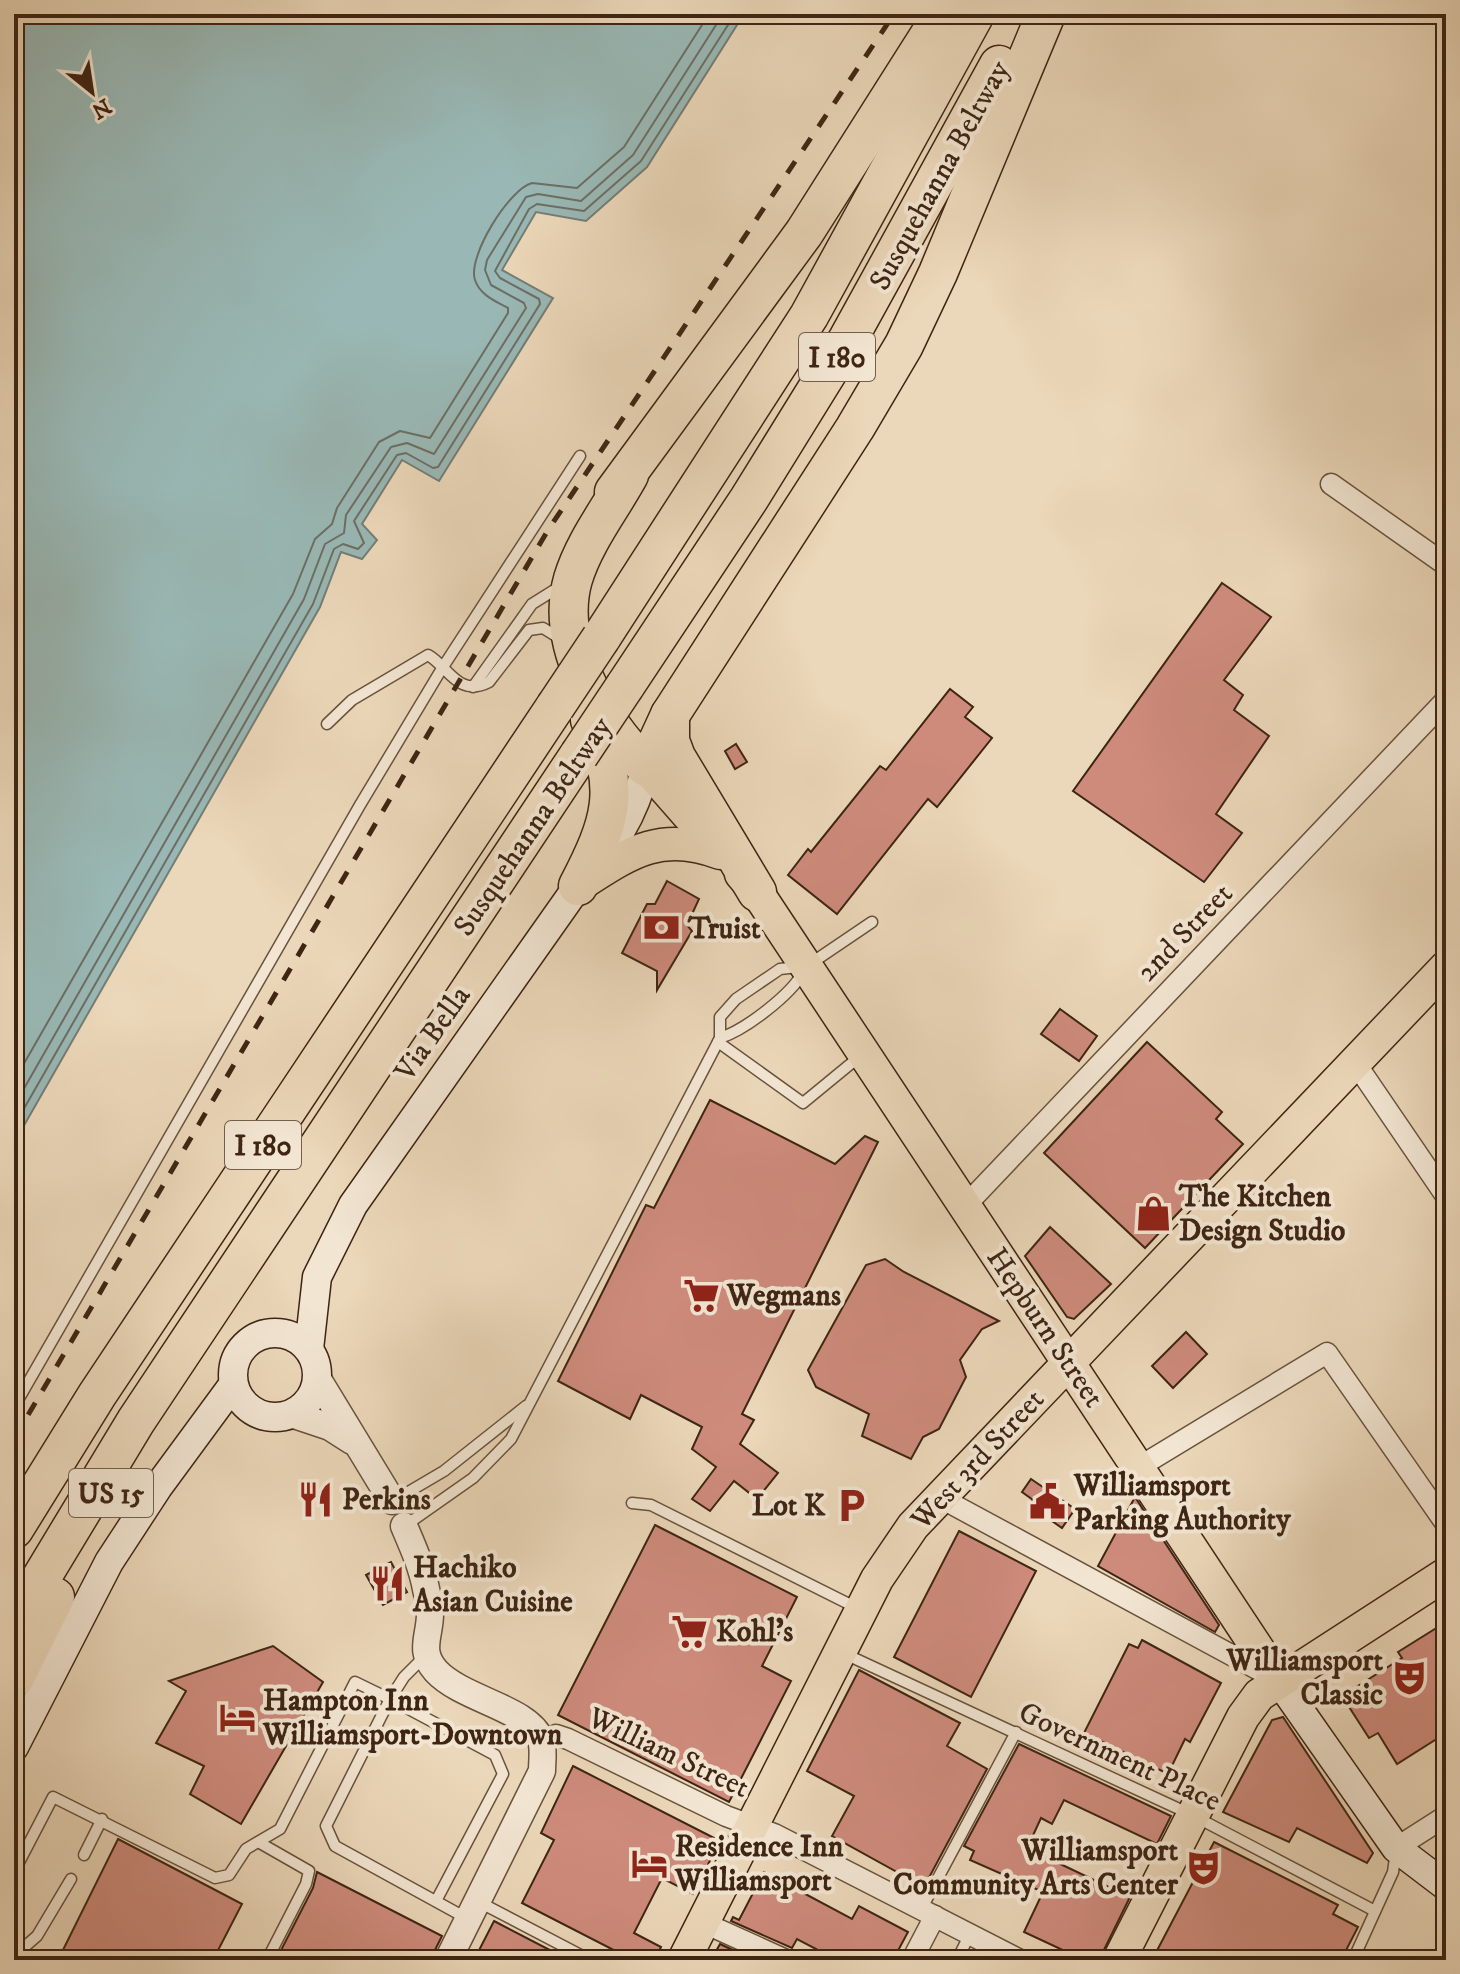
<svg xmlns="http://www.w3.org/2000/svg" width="1460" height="1974" font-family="'IM FELL DW Pica',serif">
	<rect width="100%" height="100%" fill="#ebd7b9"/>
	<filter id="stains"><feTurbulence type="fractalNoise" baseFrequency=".0025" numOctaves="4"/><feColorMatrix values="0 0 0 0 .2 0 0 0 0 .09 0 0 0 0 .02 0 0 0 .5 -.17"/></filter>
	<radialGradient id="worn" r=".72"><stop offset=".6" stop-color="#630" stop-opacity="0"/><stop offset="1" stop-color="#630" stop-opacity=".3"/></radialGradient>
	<path fill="#99b8b5" stroke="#757d74" stroke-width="2" d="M14 14H744L647 167 586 221 536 212 502 270 553 298 439 481 402 460 362 524 377 540 362 559 341 552 320 607 14 1143Z"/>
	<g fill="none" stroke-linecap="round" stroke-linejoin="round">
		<g stroke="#6c6e64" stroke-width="2">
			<path d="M14 1081 293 594 315 539 332 524 337 508 379 442 400 431 430 438 508 313V308C495 301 480 295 475 280 467 257 509 189 532 183L577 188 624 147 709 14"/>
			<path d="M14 1106 304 599 325 544 344 533 346 515 391 447 407 443 434 454 526 308 524 303 491 285 485 270 487 260 526 197 538 194 581 201 633 155 723 14"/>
			<path d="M14 1126 313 604 334 549 343 544 358 549 364 543 354 521 397 455 406 453 433 468 438 467 540 304 539 299 500 278 495 271 529 209 537 204 584 211 641 161 735 14"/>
		</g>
	</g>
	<g fill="#ce8b7c" stroke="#3e2513" stroke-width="2">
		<path d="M1222 583 1271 617 1224 680 1243 695 1234 710 1269 736 1216 814 1242 833 1204 882 1073 791Z"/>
		<path d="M950 689 973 707 965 717 992 738 937 807 928 799 837 914 788 875 808 849 811 852 880 766 886 770Z"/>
		<path d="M736 744 747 762 735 769 725 751Z"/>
		<path d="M667 881 699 899 687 925 692 931 657 990V971L622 953 647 904H655Z"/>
		<path d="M1060 1009 1097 1036 1079 1061 1041 1034Z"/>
		<path d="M1147 1042 1222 1112 1216 1119 1243 1144 1145 1248 1044 1153Z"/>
		<path d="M710 1100 835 1164 865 1136 878 1142 742 1414 754 1420 740 1444 778 1473 757 1499 734 1481 710 1511 692 1499 716 1467 692 1449 702 1427 641 1395 630 1419 558 1381 646 1205 654 1208Z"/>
		<path d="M1050 1227 1111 1284 1074 1319 1067 1317 1025 1256Z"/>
		<path d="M885 1259 904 1272 999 1321 982 1329 960 1360 966 1377 939 1429 923 1437 911 1459 862 1436 869 1414 816 1387 808 1370 866 1265Z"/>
		<path d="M1186 1332 1207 1354 1173 1388 1152 1366Z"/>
		<path d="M1031 1479 1075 1509 1062 1528 1029 1505 1033 1500 1022 1492Z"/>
		<path d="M1135 1497 1219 1625 1215 1632 1098 1566Z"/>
		<path d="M655 1525 797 1597 762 1666 791 1681 729 1802 558 1715Z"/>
		<path d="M959 1531 1036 1571 971 1697 894 1657Z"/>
		<path d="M391 1562 407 1592 383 1605 366 1575Z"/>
		<path d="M1446 1622V1733L1397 1764 1378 1733 1369 1738 1342 1696 1402 1658 1398 1652Z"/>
		<path d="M1142 1640 1221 1683 1190 1742 1185 1739 1168 1774 1084 1733 1129 1644 1138 1648Z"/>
		<path d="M273 1646 323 1682 241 1824 190 1794 204 1766 156 1743 186 1691 169 1681Z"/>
		<path d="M859 1670 960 1723 947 1746 987 1769 924 1887 832 1836 854 1796 807 1771Z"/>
		<path d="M1283 1717 1373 1853 1367 1863 1297 1828 1289 1842 1223 1812 1272 1720Z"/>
		<path d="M1019 1744 1171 1816 1157 1844 1064 1800 1052 1824 1041 1818 1029 1844 1039 1849 1037 1853 1130 1897 1099 1960H1084L1024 1932 1043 1892 970 1860 974 1851 964 1846Z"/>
		<path d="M573 1766 720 1841 693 1894 662 1878 634 1933 661 1947 655 1960H633L522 1903 554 1840 541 1833Z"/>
		<path d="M118 1839 242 1904 213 1960H58Z"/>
		<path d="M1214 1842 1338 1905 1333 1914 1358 1927 1341 1960H1152Z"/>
		<path d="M317 1872 442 1936 430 1960H276L313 1888Z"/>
		<path d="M764 1872 852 1919 859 1906 908 1932 893 1960H837L797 1939 792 1948 731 1921 733 1917 739 1920Z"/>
		<path d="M494 1921 569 1960H474Z"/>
		<path d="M720 1944 754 1960H711Z"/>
	</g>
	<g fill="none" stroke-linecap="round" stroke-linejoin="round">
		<defs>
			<g id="service">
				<path d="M473 687 532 604 556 589"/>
				<path d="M327 724 352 700 428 655C448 666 458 698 489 682L529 630 543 628 556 636"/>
				<path d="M720 1038C745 1030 791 995 804 971"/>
				<path d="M718 1042 803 1103 859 1057"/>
				<path d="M14 1407 360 805 441 670 580 456"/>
				<path d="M393 1501 444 1471 526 1406"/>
				<path d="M632 1503 651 1505 857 1608"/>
				<path d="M406 1525 473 1478 511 1439 720 1038V1017L736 999 780 969 807 966 872 922"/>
				<path d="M845 1654 1192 1815 1375 1911"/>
				<path d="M260 1843 309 1871 306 1884 267 1960"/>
				<path d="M84 1855 102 1819"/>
				<path d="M14 1872 53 1797 215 1878 229 1875 246 1849 280 1829 355 1682 390 1699 404 1677 424 1657"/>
				<path d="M436 1901 503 1774 495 1755 390 1699 326 1826 335 1846 468 1919"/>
				<path d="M479 1902 590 1960"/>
				<path d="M922 1908 1016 1732"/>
				<path d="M14 1956 37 1936 71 1879"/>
				<path d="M957 1960 970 1934"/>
				<path d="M1353 1960 1393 1872 1396 1851"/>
			</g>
			<g id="minor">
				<path d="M1331 484 1446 565"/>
				<path d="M1356 1064 1446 1196"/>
				<path d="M965 1206 1446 700"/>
				<path d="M1139 1467 1327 1353 1446 1524"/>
				<path d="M939 1497 1272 1677"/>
				<path d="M542 1742 556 1735 568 1739 726 1816 774 1834 1020 1960"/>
				<path d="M1396 1848 1446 1816"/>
				<path d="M702 1922 786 1960"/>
				<path d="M912 1960 935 1916"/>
			</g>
			<g id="tertiary">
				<path d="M319 1381 392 1501"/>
				<path d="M291 1414 330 1427 352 1441"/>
				<path d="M404 1526C413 1547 422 1567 426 1589 428 1597 430 1606 430 1614 430 1636 418 1651 436 1671 463 1700 529 1708 541 1740 544 1749 542 1761 542 1771L448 1960"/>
			</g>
			<g id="secondary">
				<circle cx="275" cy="1375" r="42"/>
				<path d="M309 1349 317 1277 353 1205 578 886C612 849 634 817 646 767"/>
				<path d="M1279 1681 1396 1848 1446 1886"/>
				<path d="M14 1747 109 1562 158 1487 233 1385"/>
			</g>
			<g id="primary">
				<path d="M646 767 710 840"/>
				<path d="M741 874 757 892 1279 1681"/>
				<path d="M578 886C628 854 659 830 720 853"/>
				<path d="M684 1960 877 1579 913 1526 1446 967"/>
				<path d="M1119 1960 1243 1717 1259 1695 1446 1574"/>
			</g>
			<g id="motorway">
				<path d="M629 475C611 508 584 542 573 579 554 645 601 722 646 767L670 715 855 428 904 345 938 273 1046 14"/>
				<path d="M614 492 804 233 943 14"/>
				<path d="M601 638 809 316 975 14"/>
				<path d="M625 686 749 499 848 339 999 65"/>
				<path d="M670 715V741L676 757 757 892"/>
				<path d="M578 886C611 822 623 789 590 720"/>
				<path d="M14 1529 97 1395 555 707"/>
				<path d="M14 1623 136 1421 579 755"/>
				<path d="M14 1679 55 1597"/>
			</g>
		</defs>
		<use href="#service" stroke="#69523c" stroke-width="13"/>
		<use href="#minor" stroke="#69523c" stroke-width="23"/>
		<use href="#tertiary" stroke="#69523c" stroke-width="29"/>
		<use href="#secondary" stroke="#3e2513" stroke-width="31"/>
		<use href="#primary" stroke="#3e2513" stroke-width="35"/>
		<use href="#motorway" stroke="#3e2513" stroke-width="41"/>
		<use href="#service" stroke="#f2e5d2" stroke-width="10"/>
		<use href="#minor" stroke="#f2e5d2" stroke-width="20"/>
		<use href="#tertiary" stroke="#f2e5d2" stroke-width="26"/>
		<use href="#secondary" stroke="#f2e5d2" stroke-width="28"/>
		<use href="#primary" stroke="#ebd7b9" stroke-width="32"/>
		<use href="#motorway" stroke="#ebd7b9" stroke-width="38"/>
		<path stroke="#3e2513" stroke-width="5" stroke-dasharray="14 14" stroke-linecap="butt" d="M14 1439 548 530 894 14"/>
		<defs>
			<g id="motorway-bridge">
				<path d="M555 707 601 638"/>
				<path d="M579 755 625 686"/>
			</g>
		</defs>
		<use href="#motorway-bridge" stroke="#3e2513" stroke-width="41" stroke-linecap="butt"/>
		<use href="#motorway-bridge" stroke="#ebd7b9" stroke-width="38"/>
	</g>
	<defs>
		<symbol id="bank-bare" viewBox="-9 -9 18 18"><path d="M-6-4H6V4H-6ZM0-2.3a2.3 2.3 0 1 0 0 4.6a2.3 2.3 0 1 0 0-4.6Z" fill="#8f2418" stroke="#f2e5d2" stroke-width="2.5" paint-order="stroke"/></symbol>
		<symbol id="shop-bare" viewBox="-9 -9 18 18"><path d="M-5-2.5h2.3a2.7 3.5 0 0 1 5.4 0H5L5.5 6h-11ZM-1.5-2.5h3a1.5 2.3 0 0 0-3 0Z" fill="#8f2418" stroke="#f2e5d2" stroke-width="2.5" paint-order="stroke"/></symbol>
		<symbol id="supermarket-bare" viewBox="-9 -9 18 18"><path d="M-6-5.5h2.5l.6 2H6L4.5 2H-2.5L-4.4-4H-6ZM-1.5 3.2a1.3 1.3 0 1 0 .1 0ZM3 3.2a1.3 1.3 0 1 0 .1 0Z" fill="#8f2418" stroke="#f2e5d2" stroke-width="2.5" paint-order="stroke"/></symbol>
		<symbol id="restaurant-bare" viewBox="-9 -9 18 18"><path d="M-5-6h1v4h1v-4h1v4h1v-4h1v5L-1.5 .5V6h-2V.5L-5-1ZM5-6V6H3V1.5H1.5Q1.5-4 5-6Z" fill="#8f2418" stroke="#f2e5d2" stroke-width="2.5" paint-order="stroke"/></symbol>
		<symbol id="civic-bare" viewBox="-9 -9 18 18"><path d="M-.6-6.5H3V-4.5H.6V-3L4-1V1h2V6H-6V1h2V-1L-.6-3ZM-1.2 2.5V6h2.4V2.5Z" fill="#8f2418" stroke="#f2e5d2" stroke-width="2.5" paint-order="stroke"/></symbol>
		<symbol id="parking-bare" viewBox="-9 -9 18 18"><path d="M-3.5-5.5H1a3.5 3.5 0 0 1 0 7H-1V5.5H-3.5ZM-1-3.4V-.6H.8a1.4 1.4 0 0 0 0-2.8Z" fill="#8f2418" stroke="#f2e5d2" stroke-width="2.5" paint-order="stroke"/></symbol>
		<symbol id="theatre-bare" viewBox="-9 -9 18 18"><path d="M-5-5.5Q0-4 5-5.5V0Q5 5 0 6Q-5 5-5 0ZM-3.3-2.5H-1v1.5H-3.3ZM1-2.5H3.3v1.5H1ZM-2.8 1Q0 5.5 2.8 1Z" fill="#8f2418" stroke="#f2e5d2" stroke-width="2.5" paint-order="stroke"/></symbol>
		<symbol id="hotel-bare" viewBox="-9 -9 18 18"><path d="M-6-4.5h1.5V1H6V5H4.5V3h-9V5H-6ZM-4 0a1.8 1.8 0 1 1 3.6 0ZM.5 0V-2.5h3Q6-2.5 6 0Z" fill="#8f2418" stroke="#f2e5d2" stroke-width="2.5" paint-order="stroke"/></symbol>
	</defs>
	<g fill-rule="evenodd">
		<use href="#bank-bare" x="636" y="902" width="51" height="51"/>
		<use href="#shop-bare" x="1128" y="1188" width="51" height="51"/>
		<use href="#supermarket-bare" x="676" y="1270" width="51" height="51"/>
		<use href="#restaurant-bare" x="290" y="1474" width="51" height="51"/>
		<use href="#civic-bare" x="1022" y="1476" width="51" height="51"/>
		<use href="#parking-bare" x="826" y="1480" width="51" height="51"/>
		<use href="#restaurant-bare" x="362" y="1558" width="51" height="51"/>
		<use href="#supermarket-bare" x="664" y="1606" width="51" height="51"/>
		<use href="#theatre-bare" x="1384" y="1652" width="51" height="51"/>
		<use href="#hotel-bare" x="212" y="1692" width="51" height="51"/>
		<use href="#hotel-bare" x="624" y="1838" width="51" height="51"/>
		<use href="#theatre-bare" x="1178" y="1842" width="51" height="51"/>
	</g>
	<g text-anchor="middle" stroke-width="8" stroke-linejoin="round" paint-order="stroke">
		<g fill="#f2e5d2" stroke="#745f4c" stroke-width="2">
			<rect x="799" y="333" width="76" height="48" rx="6"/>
			<rect x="225" y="1121" width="76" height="48" rx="6"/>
			<rect x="69" y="1469" width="84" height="48" rx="6"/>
		</g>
		<g font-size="28" font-weight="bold" fill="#3e2513">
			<text x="837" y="367">I 180</text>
			<text x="263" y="1155">I 180</text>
			<text x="111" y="1503">US 15</text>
		</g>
		<g font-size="30" fill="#3e2513" stroke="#f2e5d2">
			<text transform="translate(939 175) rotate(-61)" y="10">Susquehanna Beltway</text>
			<text transform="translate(532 826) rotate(-56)" y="10">Susquehanna Beltway</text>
			<text transform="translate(1184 932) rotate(-46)" y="10">2nd Street</text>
			<text transform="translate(432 1033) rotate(-55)" y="10">Via Bella</text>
			<text transform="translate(1046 1327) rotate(56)" y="10">Hepburn Street</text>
			<text transform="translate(977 1459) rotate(-47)" y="10">West 3rd Street</text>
			<text transform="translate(669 1752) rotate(25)" y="10">William Street</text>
			<text transform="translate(1120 1756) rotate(25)" y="10">Government Place</text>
		</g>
		<g font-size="30" font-weight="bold" fill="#3e2513" stroke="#f2e5d2" text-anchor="start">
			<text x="688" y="938">Truist</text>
			<text x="1179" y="1206">The Kitchen<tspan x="1179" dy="34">Design Studio</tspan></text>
			<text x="727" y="1305">Wegmans</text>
			<text x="1074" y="1495">Williamsport<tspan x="1074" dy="34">Parking Authority</tspan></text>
			<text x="342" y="1509">Perkins</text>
			<text x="825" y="1515" text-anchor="end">Lot K</text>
			<text x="413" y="1577">Hachiko<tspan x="413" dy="34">Asian Cuisine</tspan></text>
			<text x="716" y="1641">Kohl's</text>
			<text x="1383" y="1670" text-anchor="end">Williamsport<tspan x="1383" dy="34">Classic</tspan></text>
			<text x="263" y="1710">Hampton Inn<tspan x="263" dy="34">Williamsport-Downtown</tspan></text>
			<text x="675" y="1856">Residence Inn<tspan x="675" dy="34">Williamsport</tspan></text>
			<text x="1178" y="1860" text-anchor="end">Williamsport<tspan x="1178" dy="34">Community Arts Center</tspan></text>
		</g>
	</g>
	<rect width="1460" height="1974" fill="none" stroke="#ebd7b9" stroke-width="48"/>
	<rect x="16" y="16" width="1428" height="1942" fill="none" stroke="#3e2513" stroke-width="4"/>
	<rect x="24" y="24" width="1412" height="1926" fill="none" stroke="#3e2513" stroke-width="2"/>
	<g transform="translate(92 92) rotate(150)" stroke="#f2e5d2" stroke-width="6" paint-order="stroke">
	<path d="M0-6L14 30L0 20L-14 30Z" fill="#3e2513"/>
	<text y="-12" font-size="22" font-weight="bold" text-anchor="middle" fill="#3e2513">N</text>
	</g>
	<rect width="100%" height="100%" filter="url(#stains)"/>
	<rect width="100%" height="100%" fill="url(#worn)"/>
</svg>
